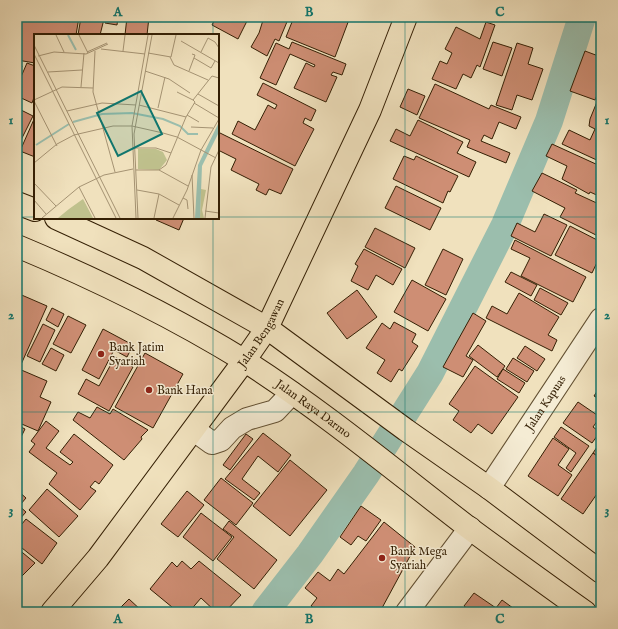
<svg xmlns="http://www.w3.org/2000/svg" width="618" height="629" font-family="'IM FELL English',serif">
	<rect width="100%" height="100%" fill="#f0e1bd"/>
	<filter id="stains"><feTurbulence type="fractalNoise" baseFrequency=".005" numOctaves="4"/><feColorMatrix values="0 0 0 0 .2 0 0 0 0 .09 0 0 0 0 .02 0 0 0 .5 -.17"/></filter>
	<radialGradient id="worn" r=".72"><stop offset=".6" stop-color="#630" stop-opacity="0"/><stop offset="1" stop-color="#630" stop-opacity=".3"/></radialGradient>
	<g fill="none" stroke-linecap="round" stroke-linejoin="round">
		<path stroke="#9bbead" stroke-width="28" d="M265 612 310 554 366 474 430 373 505 225 549 121 582 17"/>
	</g>
	<g fill="#ce8e74" stroke="#341f04">
		<path d="M17 17H79L76 35H35V63L17 60Z"/>
		<path d="M81 17 104 19 100 35H78Z"/>
		<path d="M106 17H118L117 25 105 23Z"/>
		<path d="M127 17H149L147 35H125Z"/>
		<path d="M216 17H249L238 39 212 25Z"/>
		<path d="M264 17H289L279 41 275 39 267 56 251 47 259 33Z"/>
		<path d="M294 17H350L335 57 286 37Z"/>
		<path d="M486 22 495 25 480 67 477 65 471 78 463 74 456 89 432 79 440 61 447 64 452 53 445 49 456 27 480 39Z"/>
		<path d="M292 42 346 64 342 75 333 72 331 75 337 77 326 102 294 88 306 63 314 67 315 65 290 54 276 85 260 78 276 43 289 49Z"/>
		<path d="M493 42 512 48 502 76 483 69Z"/>
		<path d="M517 43 533 48 528 64 543 69 532 100 517 95 512 110 496 105Z"/>
		<path d="M585 51 601 57V85L595 100 570 91Z"/>
		<path d="M27 63 35 66V95L32 103 17 96V86Z"/>
		<path d="M17 64 22 66 17 79Z"/>
		<path d="M263 83 316 110 311 121 305 118 303 123 314 129 295 166 232 134 238 121 255 130 268 105 275 109 277 105 257 95Z"/>
		<path d="M435 84 489 109 491 105 521 117 516 129 499 122 492 139 484 135 481 141 510 153 506 163 467 147 470 140 419 118Z"/>
		<path d="M408 89 425 96 417 115 400 107Z"/>
		<path d="M601 92V162L562 144 569 130 590 140 595 129 589 126 590 119Z"/>
		<path d="M17 108 33 116 17 148Z"/>
		<path d="M35 117V157L20 151Z"/>
		<path d="M418 120 463 142 457 153 476 162 469 177 390 141 396 129 410 136Z"/>
		<path d="M218 132 293 169 281 194 269 189 266 195 256 190 259 184 231 170 236 159 218 150Z"/>
		<path d="M552 144 598 165 601 164V197L590 192 589 194 562 179 567 166 546 156Z"/>
		<path d="M404 156 414 160 416 156 458 176 450 192 448 191 443 203 393 179Z"/>
		<path d="M542 173 577 190 575 193 601 205 600 237 560 217 565 208 532 191Z"/>
		<path d="M396 186 441 208 430 230 385 208Z"/>
		<path d="M544 214 567 225 551 256 511 236 517 223 535 232Z"/>
		<path d="M157 218H184L179 230 156 220Z"/>
		<path d="M570 226 601 242V254L592 273 555 255Z"/>
		<path d="M375 228 415 248 405 268 365 247Z"/>
		<path d="M515 240 586 277 573 302 521 276 530 258 511 249Z"/>
		<path d="M364 249 402 269 393 285 376 275 368 290 351 281 358 266 355 264Z"/>
		<path d="M443 249 463 259 446 295 425 285Z"/>
		<path d="M511 272 537 285 531 296 505 282Z"/>
		<path d="M412 280 446 299 428 331 394 312Z"/>
		<path d="M540 288 568 303 561 315 534 300Z"/>
		<path d="M357 290 377 317 347 339 327 313Z"/>
		<path d="M17 293 47 306 19 369 47 381 40 397 51 402 38 431 17 422Z"/>
		<path d="M519 293 559 317 548 335 557 340 552 351 486 318 492 306 507 314Z"/>
		<path d="M52 308 64 314 58 327 46 320Z"/>
		<path d="M473 313 486 321 466 356 473 360 463 377 443 367Z"/>
		<path d="M68 316 86 325 71 353 53 344Z"/>
		<path d="M394 322 416 334 412 342 418 346 402 371 399 369 391 382 377 373 385 360 366 348 382 323 390 329Z"/>
		<path d="M43 324 55 330 40 362 27 356Z"/>
		<path d="M103 329 133 345 127 357 114 350 99 379 82 370Z"/>
		<path d="M478 345 505 366 497 377 469 356Z"/>
		<path d="M525 346 545 359 537 371 517 358Z"/>
		<path d="M51 348 64 355 56 371 42 364Z"/>
		<path d="M145 353 183 374 153 428 115 407Z"/>
		<path d="M115 357 133 367 109 411 78 394 86 379 99 386Z"/>
		<path d="M513 358 534 371 527 382 506 369Z"/>
		<path d="M475 366 518 397 492 434 478 424 471 433 453 420 459 411 449 404Z"/>
		<path d="M503 369 525 383 519 393 497 379Z"/>
		<path d="M601 385V400L594 396Z"/>
		<path d="M578 402 600 417 593 427 600 432 592 443 563 423Z"/>
		<path d="M97 407 110 414 113 409 148 430 141 437 142 439 124 460 73 420 78 412 90 418Z"/>
		<path d="M46 421 59 431 46 448 70 465 73 462 60 452 74 434 113 465 99 484 95 481 90 487 96 491 80 510 49 484 57 473 29 452 35 444 31 441Z"/>
		<path d="M17 425 25 429 21 437 17 435Z"/>
		<path d="M561 427 589 446 571 472 566 468 576 453 554 437Z"/>
		<path d="M263 433 291 455 278 472 258 456 242 479 260 493 254 500 225 479Z"/>
		<path d="M246 434 253 439 230 470 223 465Z"/>
		<path d="M553 438 569 449 558 465 572 475 558 496 528 476Z"/>
		<path d="M601 441V459L593 453Z"/>
		<path d="M593 453 601 459V488L583 514 561 499Z"/>
		<path d="M290 460 327 490 290 536 253 506Z"/>
		<path d="M221 478 253 503 236 525 204 500Z"/>
		<path d="M47 489 78 516 59 537 29 510Z"/>
		<path d="M17 490 26 498 20 505 17 502Z"/>
		<path d="M187 491 204 505 178 537 161 524Z"/>
		<path d="M17 504 26 512 17 522Z"/>
		<path d="M361 506 381 520 366 541 358 536 351 545 340 537Z"/>
		<path d="M201 513 232 537 213 561 183 537Z"/>
		<path d="M26 519 57 543 42 564 17 544V530Z"/>
		<path d="M229 521 277 560 254 589 217 559 234 537 223 529Z"/>
		<path d="M384 522 415 547 382 608 373 612H314L316 609 311 606 317 598 305 588 318 572 330 581 338 569 344 574Z"/>
		<path d="M17 548 35 563 17 581Z"/>
		<path d="M182 561 191 569 199 561 241 595 225 612H216L201 598 189 612H178L150 589 172 562 177 567Z"/>
		<path d="M474 593 496 608 502 600 517 611 466 612 468 609 464 606Z"/>
		<path d="M129 599 143 612H116Z"/>
	</g>
	<g fill="none" stroke-linecap="round" stroke-linejoin="round">
		<defs>
			<g id="minor">
				<path d="M194 430 212 443 221 440 232 428 247 419 275 411 292 393"/>
				<path id="s1" d="M489 488 601 319"/>
				<path d="M407 612 470 528"/>
			</g>
			<g id="major">
				<path d="M17 203 35 210"/>
				<path d="M56 218 143 258 267 328 406 430 489 488 601 572"/>
				<path id="s2" d="M17 246C96 279 172 316 245 361 323 411 395 471 469 528 507 556 546 584 585 612"/>
				<path id="s3" d="M52 612 98 558 244 361 267 328 370 110 406 17"/>
			</g>
		</defs>
		<use href="#minor" stroke="#635032" stroke-width="24"/>
		<use href="#major" stroke="#341f04" stroke-width="24"/>
		<use href="#minor" stroke="#f5ecd4" stroke-width="22"/>
		<use href="#major" stroke="#f0e1bd" stroke-width="22"/>
	</g>
	<path fill="none" stroke="#0f766e" stroke-width="1" stroke-opacity="0.55" d="M213 17V35M405 17V612M17 217H35M218 217H601M213 218V612M17 412H601"/>
	<g fill="#8f2418" stroke="#f5ecd4" stroke-width="1.5">
		<circle cx="101" cy="354" r="4"/>
		<circle cx="149" cy="390" r="4"/>
		<circle cx="382" cy="558" r="4"/>
	</g>
	<g text-anchor="middle" stroke-width="3" stroke-linejoin="round" paint-order="stroke">
		<g font-size="12" fill="#341f04" stroke="#f5ecd4">
			<text dy="4" stroke="none"><textPath href="#s3" startOffset="349">Jalan Bengawan</textPath></text>
			<text dy="4" stroke="none"><textPath href="#s1" startOffset="102">Jalan Kapuas</textPath></text>
			<text dy="4" stroke="none"><textPath href="#s2" startOffset="339">Jalan Raya Darmo</textPath></text>
		</g>
		<g font-size="12" fill="#341f04" stroke="#f5ecd4" text-anchor="start">
			<text x="109" y="351">Bank Jatim<tspan x="109" dy="14">Syariah</tspan></text>
			<text x="157" y="394">Bank Hana</text>
			<text x="390" y="555">Bank Mega<tspan x="390" dy="14">Syariah</tspan></text>
		</g>
	</g>
	<g transform="translate(34 34)">
		<rect width="185" height="185" fill="#f0e1bd"/>
		<path d="M104 115H122L129 118 133 126 125 136 104 135ZM167 155 172 156 168 176 170 184H166ZM49 165 59 184H24L35 175Z" fill="#bfc18d"/>
		<path d="M185 88V98L168 132 166 184H161L164 131Z" fill="#9bbead"/>
		<path fill="none" stroke="#9bbead" stroke-width="2" d="M34 1 42 16M39 88 68 80 98 79 129 85 146 92 154 100H164M2 111 35 90"/>
		<path fill="none" stroke="#a59373" stroke-width="1" d="M22 1 30 18M45 1 54 19M147 7 185 29M0 11 86 184M67 15 111 20M61 17 59 58 81 138M89 17 91 1M53 18 73 9M167 18 174 4 181 8 185 14M114 19 137 23 142 1M0 20 82 184M4 22 20 18 52 20 74 10M136 23 140 31 174 46M160 24 177 34 181 27M111 37 135 45 156 59M155 37 161 21 158 20M14 38 48 36M47 53 50 19M143 58 159 66M164 60 185 72M0 66 28 53 59 54M0 67 23 112M160 69 185 84M105 71 152 83M124 74 131 43M33 77 68 69 102 71M153 81 165 88M157 93 179 94M101 114H122L137 119M0 129 23 110 40 101 79 92H98L129 99 143 103 182 124M102 136H125L154 152M125 136 132 131 152 83 161 68 159 66 178 42 185 44M158 141 160 184M0 149 22 172M45 153 61 184M103 156 125 160 145 171M149 164 153 166 154 175M0 166 12 180M171 177 185 179M8 184 45 153 70 141 99 135M102 184 98 92 114 1M104 184 100 100 118 1M120 184 125 160M139 184 153 156 167 116 185 85M171 184 177 133 185 116"/>
		<path fill="#0f766e" fill-opacity="0.15" stroke="#0f766e" stroke-width="2" d="M107 57 128 100 84 122 63 79Z"/>
		<rect width="185" height="185" fill="none" stroke="#341f04" stroke-width="2"/>
	</g>
	<rect width="618" height="629" fill="none" stroke="#f0e1bd" stroke-width="44"/>
	<rect x="22" y="22" width="574" height="585" fill="none" stroke="#0f766e" stroke-width="1.5"/>
	<g font-size="13" text-anchor="middle" font-weight="bold" fill="#0f766e">
		<text x="118" y="16">A</text>
		<text x="309" y="16">B</text>
		<text x="500" y="16">C</text>
		<text x="11" y="124">1</text>
		<text x="607" y="124">1</text>
		<text x="11" y="319">2</text>
		<text x="607" y="319">2</text>
		<text x="11" y="514">3</text>
		<text x="607" y="514">3</text>
		<text x="118" y="623">A</text>
		<text x="309" y="623">B</text>
		<text x="500" y="623">C</text>
	</g>
	<rect width="100%" height="100%" filter="url(#stains)"/>
	<rect width="100%" height="100%" fill="url(#worn)"/>
</svg>
